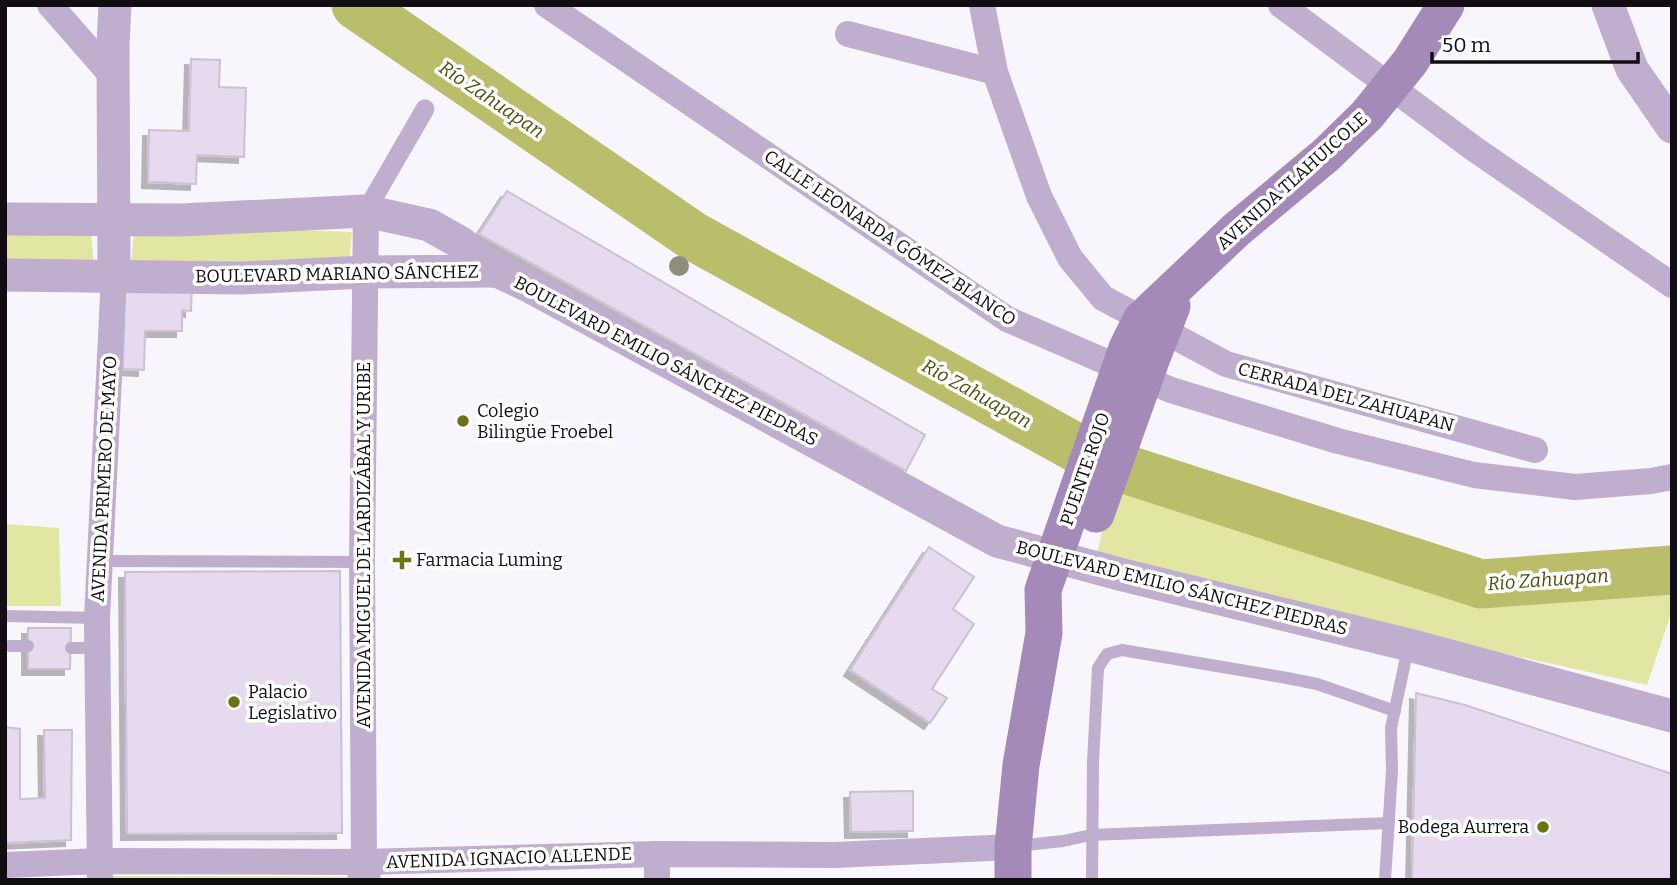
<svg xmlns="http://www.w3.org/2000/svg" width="1677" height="885" font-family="Bitter,serif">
	<defs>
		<filter id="shadow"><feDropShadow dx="-6" dy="6" stdDeviation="0" flood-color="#0004"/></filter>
	</defs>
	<rect width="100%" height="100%" fill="#f9f5fc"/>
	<g fill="#e2e6a3">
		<path d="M135 224 352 232 349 266 131 263Z"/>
		<path d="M5 225H90L94 265 5 263Z"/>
		<path d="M1113 483 1353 564 1524 594 1672 586V611L1647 685 1095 563Z"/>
		<path d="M5 524 59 528 61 606H5Z"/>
		<path d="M110 876 351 877V880H110Z"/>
	</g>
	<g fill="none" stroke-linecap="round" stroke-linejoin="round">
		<path stroke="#babd6a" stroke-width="49" d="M356 5 693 236 1100 461 1481 584 1672 570"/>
	</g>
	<g fill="#e6dbee" stroke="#cbc1d3" stroke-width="2" filter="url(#shadow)">
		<path d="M191 59 220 60 219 87 246 88 244 157 197 155 196 184 148 182 149 130 189 131Z"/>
		<path d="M507 191 925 435 906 471 479 234Z"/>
		<path d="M125 283 192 284 191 311 182 310V331H145L144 370 123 369Z"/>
		<path d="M929 547 974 577 953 609 974 624 932 689 947 698 930 723 850 670Z"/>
		<path d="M340 571 342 833 127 834 125 572Z"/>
		<path d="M28 628H71L70 669H28Z"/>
		<path d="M1416 693 1465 705 1672 774V880H1412Z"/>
		<path d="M5 727 20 729V799L45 798 44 730H72L71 840 5 843Z"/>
		<path d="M913 791V831L851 832 850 792Z"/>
	</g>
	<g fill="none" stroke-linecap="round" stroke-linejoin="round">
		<g stroke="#bfaecd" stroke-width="12">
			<path d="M99 561 362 562"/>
			<path d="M5 616 97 618"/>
			<path d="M10 646H28"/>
			<path d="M71 648H97"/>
			<path d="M1017 846 1063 841 1091 835 1389 823"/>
			<path d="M1092 880 1093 762 1098 668 1107 654 1122 650 1287 678 1317 684 1395 711"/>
			<path d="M1385 880 1392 770 1391 728 1408 648"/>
		</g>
		<path stroke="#bfaecd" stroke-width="19" d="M366 211 425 109"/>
		<g stroke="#bfaecd" stroke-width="26">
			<path d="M50 5 113 77"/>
			<path d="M547 5 1007 319 1171 390 1338 441 1474 475 1575 487 1651 481 1672 477"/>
			<path d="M982 5 995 72 1039 196 1070 258 1103 298 1226 364 1535 450"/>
			<path d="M1281 5 1473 148 1672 285"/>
			<path d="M848 34 995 72"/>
			<path d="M657 854V880"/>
			<path d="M364 862 362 562 366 211"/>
			<path d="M5 865 101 861 364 862 657 854 834 855 1013 847"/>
			<path d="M100 880 97 618 114 276"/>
		</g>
		<g stroke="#bfaecd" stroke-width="33">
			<path d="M1608 5 1632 69 1672 127"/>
			<path d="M5 219 181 220 366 211 429 225 461 243 497 271 529 286 997 541 1123 575 1409 645 1672 716"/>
			<path d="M5 275 242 278 365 272 497 271"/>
			<path d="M114 276 113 45 115 5"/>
			<path d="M364 862V880"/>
		</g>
		<g stroke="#a48ab8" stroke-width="37">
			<path d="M1096 514 1151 360 1172 306"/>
			<path d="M1013 880V847L1021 765 1044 633 1043 590 1127 348 1141 320 1236 230 1326 155 1367 115 1410 62 1446 5"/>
		</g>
	</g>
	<circle fill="#8f8e7d" cx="679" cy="266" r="10"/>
	<g fill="#6f7115" stroke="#fff" stroke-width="2.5">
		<circle cx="463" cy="421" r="7"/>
		<path d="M398.5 549.5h7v7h7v7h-7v7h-7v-7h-7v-7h7z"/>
		<circle cx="234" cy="702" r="7"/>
		<circle cx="1543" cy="827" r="7"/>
	</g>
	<g text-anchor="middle" stroke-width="7" stroke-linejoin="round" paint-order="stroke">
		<g font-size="18" fill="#110d13" stroke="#fff">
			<text transform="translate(1292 181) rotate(-42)" y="6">AVENIDA TLAHUICOLE</text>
			<text transform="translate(890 238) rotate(34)" y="6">CALLE LEONARDA GÓMEZ BLANCO</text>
			<text transform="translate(337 274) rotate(-1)" y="6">BOULEVARD MARIANO SÁNCHEZ</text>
			<text transform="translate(666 361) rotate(28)" y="6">BOULEVARD EMILIO SÁNCHEZ PIEDRAS</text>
			<text transform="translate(1346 397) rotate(15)" y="6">CERRADA DEL ZAHUAPAN</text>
			<text transform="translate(1085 469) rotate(-71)" y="6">PUENTE ROJO</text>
			<text transform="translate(104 479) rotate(-87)" y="6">AVENIDA PRIMERO DE MAYO</text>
			<text transform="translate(364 545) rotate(-90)" y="6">AVENIDA MIGUEL DE LARDIZÁBAL Y URIBE</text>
			<text transform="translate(1182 588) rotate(14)" y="6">BOULEVARD EMILIO SÁNCHEZ PIEDRAS</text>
			<text transform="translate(509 858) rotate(-2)" y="6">AVENIDA IGNACIO ALLENDE</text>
		</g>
		<g font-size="18" fill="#110d13" stroke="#fff" text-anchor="start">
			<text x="477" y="417">Colegio<tspan x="477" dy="21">Bilingüe Froebel</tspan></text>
			<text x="416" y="566">Farmacia Luming</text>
			<text x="248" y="698">Palacio<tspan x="248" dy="21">Legislativo</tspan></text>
			<text x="1529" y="833" text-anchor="end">Bodega Aurrera</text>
		</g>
		<g font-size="19" font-style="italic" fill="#4d4f0f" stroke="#fff">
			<text transform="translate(492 99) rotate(34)" y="7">Río Zahuapan</text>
			<text transform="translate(977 393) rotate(29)" y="7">Río Zahuapan</text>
			<text transform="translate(1548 579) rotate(-4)" y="7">Río Zahuapan</text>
		</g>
	</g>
	<rect width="1677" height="885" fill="none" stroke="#110d13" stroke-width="14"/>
	<path d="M1432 52v10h206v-10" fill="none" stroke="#110d13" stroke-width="3.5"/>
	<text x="1442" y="52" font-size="21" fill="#110d13" stroke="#ffffff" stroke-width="5" paint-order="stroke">50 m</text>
</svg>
